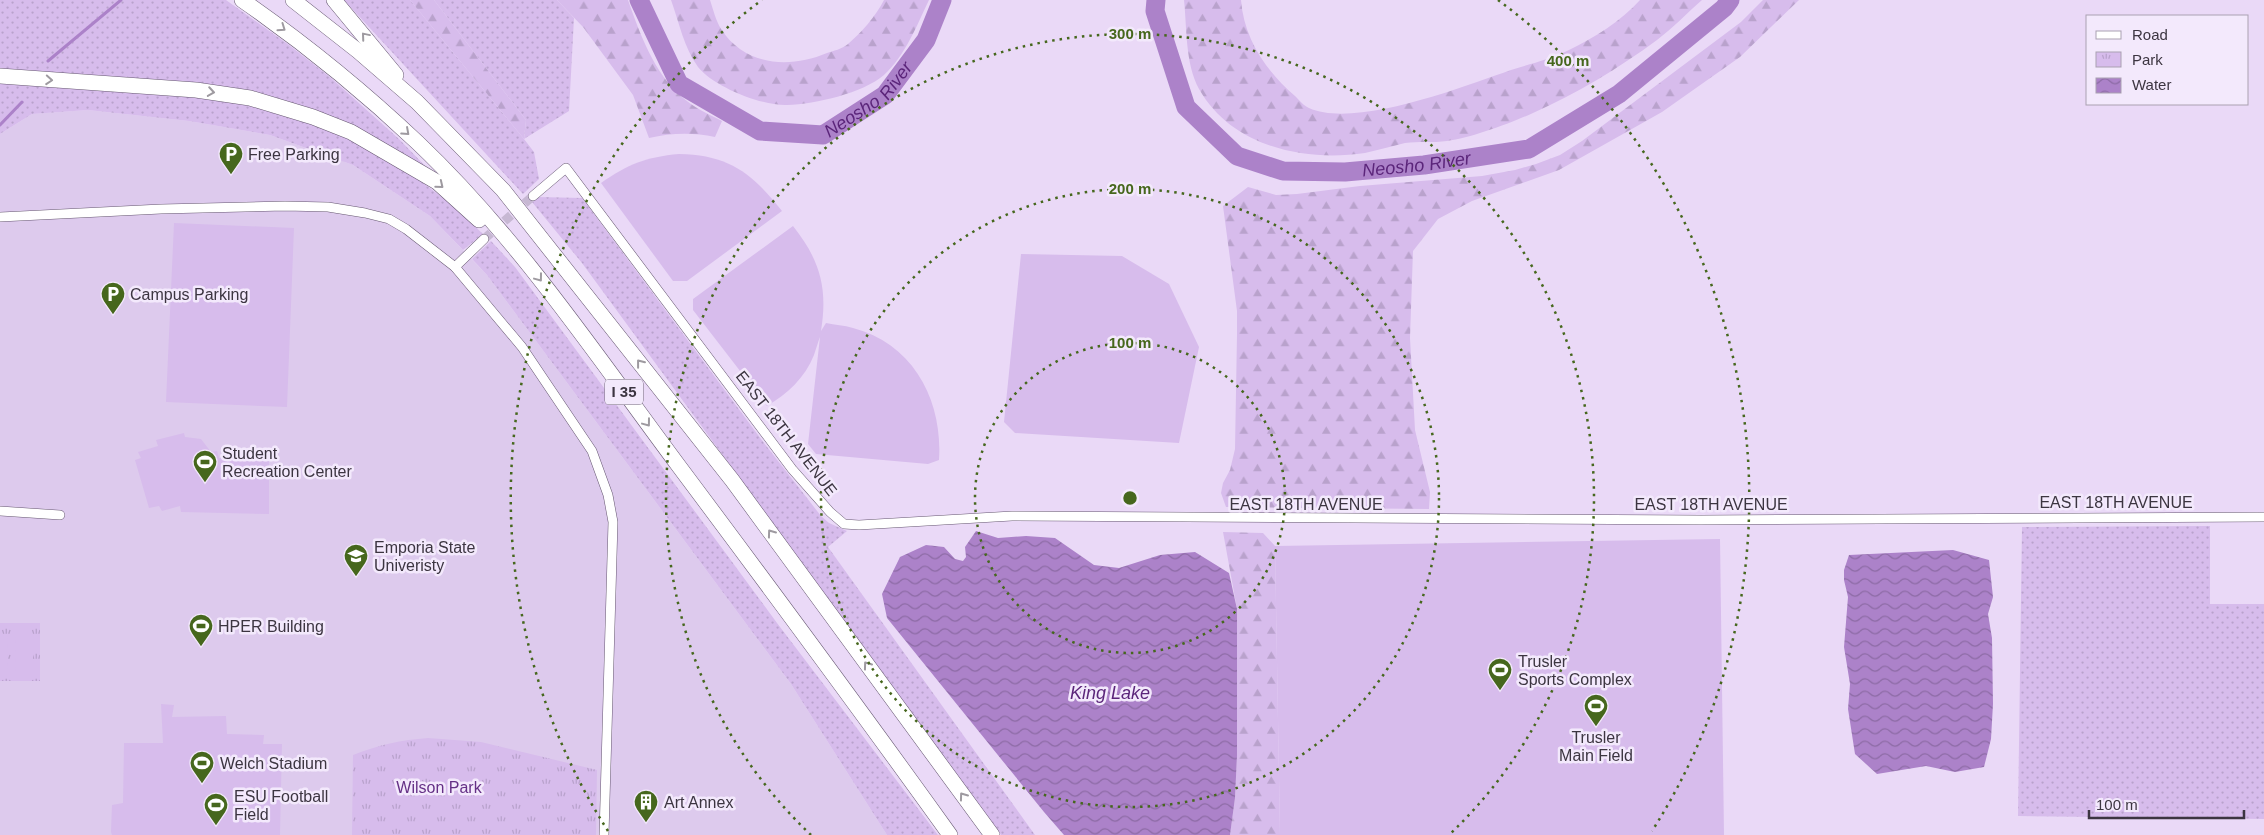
<svg xmlns="http://www.w3.org/2000/svg" width="2264" height="835" font-family="Helvetica,sans-serif">
	<defs>
		<pattern id="grass-dots" width="8" height="8" patternUnits="userSpaceOnUse" patternTransform="scale(1.25)"><rect width="8" height="8" fill="#d7bcec"/><path d="M2 2h.1M6 6h.1" fill="none" stroke="#b9a2cc" stroke-width="1.8" stroke-linecap="round"/></pattern>
		<pattern id="forest-firs" width="22" height="20" patternUnits="userSpaceOnUse" patternTransform="scale(1.25)"><rect width="22" height="20" fill="#d7bcec"/><path d="M5 1l3.5 6h-7zM16 11l3.5 6h-7z" fill="#b9a2cc"/></pattern>
		<pattern id="park-tufts" width="24" height="20" patternUnits="userSpaceOnUse" patternTransform="scale(1.25)"><rect width="24" height="20" fill="#d7bcec"/><path d="M3 7l-1-3M5 7V3M7 7l1-3M15 17l-1-3M17 17v-4M19 17l1-3" fill="none" stroke="#b9a2cc"/></pattern>
		<pattern id="water-waves" width="16" height="10" patternUnits="userSpaceOnUse" patternTransform="scale(1.25)"><rect width="16" height="10" fill="#ac82c9"/><path d="M0 5q4-4 8 0t8 0" fill="none" stroke="#8d6ba5"/></pattern>
	</defs>
	<rect width="100%" height="100%" fill="#ead9f7"/>
	<path fill="#ddcaed" d="M88 110 189 121 270 135 353 165 430 216 487 275 791 684 887 835H0V134L32 114Z"/>
	<g fill="url(#grass-dots)">
		<path d="M0 0H226L289 45 331 78 399 139 427 168 311 111 0 70Z"/>
		<path d="M344 0H410L524 139 526 120 434 0H557L574 18 569 111 524 139 534 152 539 179 523 194Z"/>
		<path d="M0 82 201 96 273 111 314 124 354 142 422 182 452 205 483 234 463 250 430 216 353 165 270 135 189 121 88 110 32 114 0 134Z"/>
		<path d="M538 197 582 198 764 443 821 516 829 523 847 531 828 547 1035 835H1001L582 263 532 202Z"/>
		<path d="M491 241 515 267 777 623 938 835H887L791 684 487 275 472 259Z"/>
		<path d="M2210 526V604H2264V819L2018 816 2022 527Z"/>
	</g>
	<g fill="url(#forest-firs)">
		<path d="M410 0H434L526 120 524 139Z"/>
		<path d="M557 0H628C640 34 654 73 682 97 693 107 708 114 722 121L715 137C692 132 671 133 649 138L633 95 583 27Z"/>
		<path d="M671 0H710C713 9 716 21 721 29 745 66 789 69 827 53 833 51 842 49 848 44 861 33 876 16 884 0H929C917 25 905 56 884 75 863 93 816 104 787 105 762 106 714 87 698 67 684 48 679 22 671 0Z"/>
		<path d="M1184 0H1241C1244 39 1266 71 1295 96 1299 100 1304 106 1309 108 1355 129 1465 86 1511 70 1530 64 1551 59 1569 50 1594 38 1621 21 1640 0H1702C1687 13 1673 28 1657 40 1619 68 1576 94 1533 113 1511 123 1471 138 1447 141 1433 143 1419 141 1405 143 1392 146 1379 150 1365 153 1304 162 1232 147 1199 89 1185 63 1187 28 1184 0Z"/>
		<path d="M1763 0H1799L1740 57 1662 112 1559 170 1472 201 1438 219 1413 251 1410 338 1415 430 1430 492 1429 509 1226 507 1221 493 1223 483 1230 470 1235 449 1237 334V311L1223 206 1248 187 1276 195 1297 194 1360 186 1482 176 1515 170 1536 164 1560 155 1582 141 1741 22Z"/>
		<path d="M1223 532 1263 533 1275 546 1280 835H1230L1235 798 1237 756V609Z"/>
	</g>
	<g fill="url(#park-tufts)">
		<rect x="0" y="623" width="40" height="58"/>
		<path d="M428 738 481 742 597 770 596 835H352L353 755C378 745 401 740 428 738Z"/>
	</g>
	<g fill="#d7bcec">
		<path d="M679 154C729 155 752 173 782 211L687 281H673L601 183C628 164 646 157 679 154Z"/>
		<path d="M174 223 294 228 287 407 166 402Z"/>
		<path d="M793 226C820 260 828 288 821 331L826 323C835 325 844 325 853 328 914 344 943 401 939 460L928 464 816 454 808 444 820 337C818 342 816 349 814 355 805 378 787 394 767 406L693 310V299Z"/>
		<path d="M1021 254 1122 256 1169 284 1199 347 1179 443 1015 433 1004 422Z"/>
		<path d="M184 433 185 437 201 439 211 452 217 451 219 458H269V514L181 512 180 506 162 511 159 506 149 508 135 460 141 458 138 452 158 446 156 440Z"/>
		<path d="M1720 539 1724 835H1280L1275 546Z"/>
		<path d="M0 634H8L7 672H0Z"/>
		<path d="M16 634H33V672H15Z"/>
		<path d="M161 704 174 705 172 717 226 716 227 734 264 735 263 744H282L280 835H112L111 832 112 805 123 803 124 743H163Z"/>
	</g>
	<g fill="url(#water-waves)">
		<path d="M976 531 998 538 1026 536 1055 538 1094 565 1119 568 1160 555 1195 552 1229 573 1237 609V756L1235 798 1230 835H1064L1044 812 887 618 882 594 900 557 926 545 944 547 955 559 963 561 966 557 965 547Z"/>
		<path d="M1953 550 1989 560 1993 597 1988 614 1992 638 1993 704 1991 739 1984 767 1955 772 1926 766 1877 774 1855 754 1848 709 1850 684 1844 647 1848 597 1844 580V570L1849 555Z"/>
	</g>
	<g fill="none" stroke-linecap="round" stroke-linejoin="round">
		<g stroke="#ac82c9" stroke-width="3">
			<path d="M48 61 121 0"/>
			<path d="M0 125 22 102"/>
		</g>
		<g stroke="#ac82c9" stroke-width="19">
			<path id="s1" d="M639 0 679 84 760 131 823 135 885 95 926 40 942 0"/>
			<path id="s2" d="M1156 0 1155 11 1186 107 1237 156 1283 171 1345 172 1424 165 1529 149 1619 94 1724 8 1730 0"/>
		</g>
		<path stroke="#c7b8d3" stroke-width="9" stroke-dasharray="9 4.5" stroke-linecap="butt" d="M484 239 533 196"/>
		<defs>
			<g id="street">
				<path d="M533 196 566 168 792 469 830 512 844 524 859 525 1012 516 1701 520 2264 517"/>
				<path d="M0 217 161 209 285 206 328 207 365 213 389 219 406 229 455 267 522 347 592 451 608 495 613 522 604 835"/>
				<path d="M455 267 484 239"/>
				<path d="M0 511 60 515"/>
			</g>
			<g id="highway">
				<path d="M242 0C304 43 363 91 418 143 518 238 596 355 678 465 770 588 861 711 950 835"/>
				<path d="M293 0 358 51 417 102 503 190 732 480 992 835"/>
				<path d="M334 0 396 75"/>
				<path d="M0 76 196 90 250 98 313 117 351 132 437 182 479 220"/>
			</g>
		</defs>
		<use href="#street" stroke="#665771" stroke-width="10"/>
		<use href="#highway" stroke="#665771" stroke-width="16"/>
		<use href="#street" stroke="#fff" stroke-width="9"/>
		<use href="#highway" stroke="#fff" stroke-width="15"/>
	</g>
	<defs><path id="oneway-chevron" d="M-2-3.5L2.5 0L-2 3.5" fill="none" stroke-width="1.6" stroke-linecap="round" stroke-linejoin="round" transform="scale(1.25)"/></defs>
	<g stroke="#9e9aa0">
		<use href="#oneway-chevron" transform="translate(282 28) rotate(35)"/>
		<use href="#oneway-chevron" transform="translate(365 36) rotate(-130)"/>
		<use href="#oneway-chevron" transform="translate(49 80) rotate(4)"/>
		<use href="#oneway-chevron" transform="translate(211 92) rotate(9)"/>
		<use href="#oneway-chevron" transform="translate(406 132) rotate(42)"/>
		<use href="#oneway-chevron" transform="translate(440 185) rotate(39)"/>
		<use href="#oneway-chevron" transform="translate(539 278) rotate(53)"/>
		<use href="#oneway-chevron" transform="translate(640 363) rotate(-128)"/>
		<use href="#oneway-chevron" transform="translate(647 423) rotate(53)"/>
		<use href="#oneway-chevron" transform="translate(771 533) rotate(-126)"/>
		<use href="#oneway-chevron" transform="translate(867 665) rotate(-126)"/>
		<use href="#oneway-chevron" transform="translate(963 796) rotate(-126)"/>
	</g>
	<g fill="none" stroke="#46671d" stroke-width="2.5" stroke-dasharray="2.5 5">
		<circle cx="1130" cy="498" r="155"/>
		<circle cx="1130" cy="498" r="309"/>
		<path d="M811 835A464 464 0 1 1 1449 835"/>
		<path d="M608 831A619 619 0 0 1 762 0M1498 0A619 619 0 0 1 1652 831"/>
	</g>
	<defs>
		<symbol id="parking-pin" viewBox="-11 -11 22 30"><path d="M0 17L-7.5 6A9.5 9.5 0 1 1 7.5 6Z" fill="#46671d" stroke="#f3e9fc"/><path d="M-3.5-5.5H1a3.5 3.5 0 0 1 0 7H-1V5.5H-3.5ZM-1-3.4V-.6H.8a1.4 1.4 0 0 0 0-2.8Z" fill="#fff"/></symbol>
		<symbol id="stadium-pin" viewBox="-11 -11 22 30"><path d="M0 17L-7.5 6A9.5 9.5 0 1 1 7.5 6Z" fill="#46671d" stroke="#f3e9fc"/><path d="M0-5a6.5 5 0 1 0 0 10a6.5 5 0 1 0 0-10ZM-3.5-1.8h7v3.6h-7Z" fill="#fff"/></symbol>
		<symbol id="university-pin" viewBox="-11 -11 22 30"><path d="M0 17L-7.5 6A9.5 9.5 0 1 1 7.5 6Z" fill="#46671d" stroke="#f3e9fc"/><path d="M0-5L7-2L0 1L-7-2ZM-4 1L0 2.5L4 1V4Q0 6-4 4Z" fill="#fff"/></symbol>
		<symbol id="building-pin" viewBox="-11 -11 22 30"><path d="M0 17L-7.5 6A9.5 9.5 0 1 1 7.5 6Z" fill="#46671d" stroke="#f3e9fc"/><path d="M-4-6H4V6H1V3H-1V6H-4ZM-2.5-4.3h1.7v1.8h-1.7ZM.8-4.3h1.7v1.8H.8ZM-2.5-1h1.7V.8h-1.7ZM.8-1h1.7V.8H.8Z" fill="#fff"/></symbol>
	</defs>
	<g fill-rule="evenodd">
		<use href="#parking-pin" x="217" y="140" width="28" height="38"/>
		<use href="#parking-pin" x="99" y="280" width="28" height="38"/>
		<use href="#stadium-pin" x="191" y="448" width="28" height="38"/>
		<use href="#university-pin" x="342" y="542" width="28" height="38"/>
		<use href="#stadium-pin" x="187" y="612" width="28" height="38"/>
		<use href="#stadium-pin" x="1486" y="656" width="28" height="38"/>
		<use href="#stadium-pin" x="1582" y="692" width="28" height="38"/>
		<use href="#stadium-pin" x="188" y="749" width="28" height="38"/>
		<use href="#building-pin" x="632" y="788" width="28" height="38"/>
		<use href="#stadium-pin" x="202" y="791" width="28" height="38"/>
	</g>
	<g text-anchor="middle" stroke-width="5" stroke-linejoin="round" paint-order="stroke">
		<rect fill="#f3e9fc" stroke="#736b79" stroke-width="1" x="605" y="379.5" width="38" height="25" rx="4"/>
		<g font-size="15" font-weight="bold" fill="#3c3541">
			<text x="624" y="397">I 35</text>
		</g>
		<g font-size="16" fill="#3c3541" stroke="#f3e9fc" text-anchor="start">
			<text x="248" y="160">Free Parking</text>
			<text x="130" y="300">Campus Parking</text>
			<text x="222" y="459">Student<tspan x="222" dy="18">Recreation Center</tspan></text>
			<text x="374" y="553">Emporia State<tspan x="374" dy="18">Univeristy</tspan></text>
			<text x="218" y="632">HPER Building</text>
			<text x="1518" y="667">Trusler<tspan x="1518" dy="18">Sports Complex</tspan></text>
			<text x="1596" y="743" text-anchor="middle">Trusler<tspan x="1596" dy="18">Main Field</tspan></text>
			<text x="220" y="769">Welch Stadium</text>
			<text x="234" y="802">ESU Football<tspan x="234" dy="18">Field</tspan></text>
			<text x="664" y="808">Art Annex</text>
		</g>
		<g font-size="16" fill="#3c3541" stroke="#f3e9fc">
			<text transform="translate(787 433) rotate(52)" y="6">EAST 18TH AVENUE</text>
			<text x="2116" y="508">EAST 18TH AVENUE</text>
			<text x="1306" y="510">EAST 18TH AVENUE</text>
			<text x="1711" y="510">EAST 18TH AVENUE</text>
		</g>
		<g font-size="16" fill="#653086" stroke="#f3e9fc">
			<text x="439" y="793">Wilson Park</text>
		</g>
		<g font-size="18" font-style="italic" fill="#5b257a" stroke="#f3e9fc">
			<text dy="6" stroke="none"><textPath href="#s1" startOffset="308">Neosho River</textPath></text>
			<text dy="6" stroke="none"><textPath href="#s2" startOffset="365">Neosho River</textPath></text>
			<text x="1110" y="699">King Lake</text>
		</g>
	</g>
	<circle cx="1130" cy="498" r="8" fill="#46671d" stroke="#f3e9fc" stroke-width="2.5"/>
	<g font-size="15" text-anchor="middle" font-weight="bold" fill="#46671d" stroke="#f3e9fc" stroke-width="5" stroke-linejoin="round" paint-order="stroke">
		<text x="1130" y="39">300 m</text>
		<text x="1568" y="66">400 m</text>
		<text x="1130" y="194">200 m</text>
		<text x="1130" y="348">100 m</text>
	</g>
	<rect x="2086" y="15" width="162" height="90" fill="#f3e9fc" stroke="#aaa1b1"/>
	<rect x="2096" y="31" width="25" height="8" fill="#ffffff" stroke="#aaa1b1"/>
	<text x="2132" y="40" font-size="15" fill="#3c3541">Road</text>
	<rect x="2096" y="52" width="25" height="15" fill="url(#park-tufts)" stroke="#aaa1b1"/>
	<text x="2132" y="65" font-size="15" fill="#3c3541">Park</text>
	<rect x="2096" y="78" width="25" height="15" fill="url(#water-waves)" stroke="#aaa1b1"/>
	<text x="2132" y="90" font-size="15" fill="#3c3541">Water</text>
	<path d="M2089 810v8h155v-8" fill="none" stroke="#3c3541" stroke-width="2.5"/>
	<text x="2096" y="810" font-size="15" fill="#3c3541" stroke="#f3e9fc" stroke-width="4" paint-order="stroke">100 m</text>
</svg>
